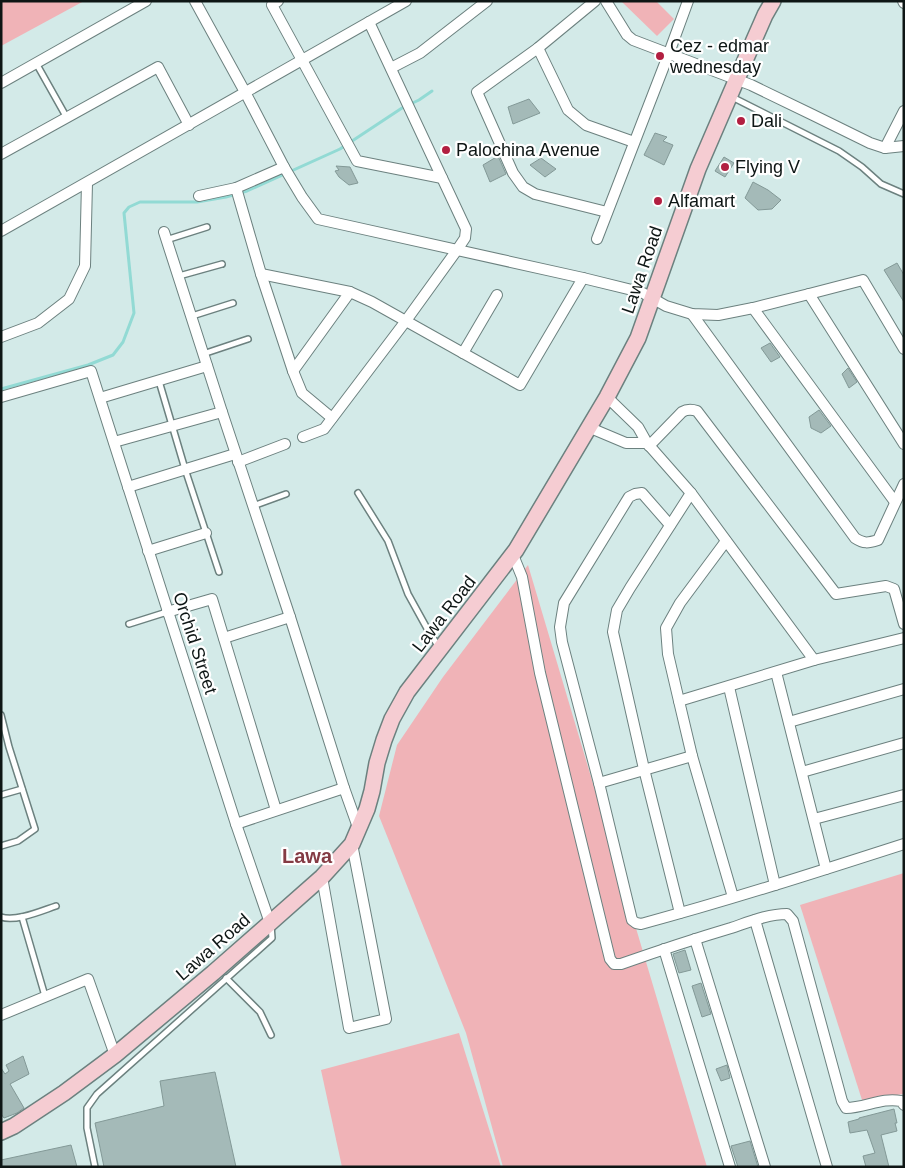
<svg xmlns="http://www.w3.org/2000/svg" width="905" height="1168" font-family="Arial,sans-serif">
	<rect width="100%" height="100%" fill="#d3eae8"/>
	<g fill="#f0b3b7">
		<path d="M1 1H84L1 46Z"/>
		<path d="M621 1H656L674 19 657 36Z"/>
		<path d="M528 565 707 1167H503L466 1033 379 816 397 745 443 677Z"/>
		<path d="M904 873V1094L862 1100 800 905Z"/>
		<path d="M459 1033 501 1167H342L321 1070Z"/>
	</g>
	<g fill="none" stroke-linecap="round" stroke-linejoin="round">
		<path stroke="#92dad4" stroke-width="3" d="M1 389 88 365 113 355 123 342 134 313 124 213 129 207 140 202H197L226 197 247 191 340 149 402 108 419 100 432 91"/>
	</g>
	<g fill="#a4bab8" stroke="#839997">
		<path d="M529 99 540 113 513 124 508 107Z"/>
		<path d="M655 133 667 137 663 141 673 145 664 165 644 155Z"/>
		<path d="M498 156 506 174 490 182 483 165Z"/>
		<path d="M724 157 734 163 725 177 715 171Z"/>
		<path d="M541 158 556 169 545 177 530 165Z"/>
		<path d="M336 166 350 167 358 183 349 185 339 177 335 171 339 170Z"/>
		<path d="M753 182 768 190 781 200 772 209 758 210 745 198Z"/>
		<path d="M897 263 904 275V302L884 270Z"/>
		<path d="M770 343 780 357 771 362 761 348Z"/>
		<path d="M848 368 857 382 849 388 842 374Z"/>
		<path d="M819 410 831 426 821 433 811 428 809 417Z"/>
		<path d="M685 950 691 970 679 973 673 954Z"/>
		<path d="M701 983 711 1014 702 1017 692 986Z"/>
		<path d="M23 1056 29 1074 10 1084 24 1108 17 1113 4 1118 1 1114V1068L5 1074 9 1071 6 1065Z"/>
		<path d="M727 1065 730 1078 721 1081 716 1069Z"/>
		<path d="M215 1072 236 1167H104L95 1123 164 1106 160 1081Z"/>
		<path d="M894 1109 897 1123H895L897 1131 881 1135 889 1167H866L863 1156 875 1153 867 1130 850 1133 848 1122 859 1119V1118Z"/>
		<path d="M750 1141 758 1167H738L731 1146Z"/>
		<path d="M71 1145 77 1167H1V1160Z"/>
	</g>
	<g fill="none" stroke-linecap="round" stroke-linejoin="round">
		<defs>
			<g id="lane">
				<path d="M36 63 67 118"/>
				<path d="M732 97 839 151 862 167 881 184 904 194"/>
				<path d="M166 240 207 227"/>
				<path d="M179 276 222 264"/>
				<path d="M192 316 233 303"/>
				<path d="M203 354 248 339"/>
				<path d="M159 381 185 469 219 572"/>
				<path d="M358 493 388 541 408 594 429 632 439 647"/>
				<path d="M253 506 286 494"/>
				<path d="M129 624 167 612"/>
				<path d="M1 715 9 747 35 829 18 841 1 846"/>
				<path d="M1 795 22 789"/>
				<path d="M1 917C16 922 41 911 56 906"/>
				<path d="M22 917 45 996"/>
				<path d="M226 978 260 1012 271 1035"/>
				<path d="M95 1167 87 1128V1108L97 1094 272 938 271 925"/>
			</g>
			<g id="street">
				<path d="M195 1 245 92 284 167 302 197 318 219 583 278 632 290 643 293 666 306 692 314 718 315 753 308 809 294 863 280 904 349"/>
				<path d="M278 1 272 5 357 161 442 178"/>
				<path d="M595 1 538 48 477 92 513 173 523 187 535 194 607 212"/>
				<path d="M606 1 627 35 633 40 751 85 813 115 870 143 885 148 904 146"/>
				<path d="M903 1 904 3"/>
				<path d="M538 48 568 110 586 125 634 142"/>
				<path d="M391 68 420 53 487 1"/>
				<path d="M1 83 146 1"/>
				<path d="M885 148 904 111"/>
				<path d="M1 154 158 67 189 125"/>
				<path d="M236 188 261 274 293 371 302 393 332 418"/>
				<path d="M199 196 236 188 284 167"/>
				<path d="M1 231 406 1"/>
				<path d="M164 232 222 412 290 617 344 788 359 830"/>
				<path d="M597 239 669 53 688 1"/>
				<path d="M261 274 350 292 372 302 520 385 583 278"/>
				<path d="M809 294 904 444"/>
				<path d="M753 308 895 502"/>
				<path d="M692 314 855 538C864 544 868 543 878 540L904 484"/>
				<path d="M1 337 38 323 69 299 85 266 87 183"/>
				<path d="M463 353 497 295"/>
				<path d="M293 371 350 292"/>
				<path d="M1 397 91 371 236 824 270 923"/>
				<path d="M607 397 638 427 647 443 691 493 814 660"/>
				<path d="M100 398 207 366"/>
				<path d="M588 427 626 443H647"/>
				<path d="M303 437 324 429 405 322 457 250 465 238 466 229 369 22"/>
				<path d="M114 442 222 412"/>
				<path d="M649 446 682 412C687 409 691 409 697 411L836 594 886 586 894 589 904 624"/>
				<path d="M238 462 285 444"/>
				<path d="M128 487 235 454"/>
				<path d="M670 525 642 493 635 494 629 497 564 603 560 627 562 642 599 783 632 920 636 923 641 924C730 900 817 872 904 844"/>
				<path d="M726 541 680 603 666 628 668 654 679 701 692 756 733 897"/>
				<path d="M148 551 206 533"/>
				<path d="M513 555 522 577 540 673 610 959 614 964H621C658 951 694 939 731 928 749 922 768 914 787 914L793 921 842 1101 846 1108C865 1108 882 1097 901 1101L904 1105"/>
				<path d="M167 612 212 599 276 810"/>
				<path d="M224 638 290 617"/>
				<path d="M776 672 826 869"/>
				<path d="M729 687 775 885"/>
				<path d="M679 701 814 660 904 638"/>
				<path d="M789 722 904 689"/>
				<path d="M802 772 904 743"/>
				<path d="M599 783 692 756"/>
				<path d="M814 819 904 795"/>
				<path d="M236 824 344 788"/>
				<path d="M322 877 349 1028 386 1019 352 844"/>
				<path d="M680 913 644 769 613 632 617 610 630 588 691 493"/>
				<path d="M755 920 827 1167"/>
				<path d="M695 939 765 1167"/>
				<path d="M664 949 730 1167"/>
				<path d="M1 1015 88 979 115 1055"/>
			</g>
			<path id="secondary" d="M1 1132 14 1126 64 1093 115 1055 213 973 270 923 322 877 352 844 367 809 372 791 377 763 384 740 392 719 407 692 516 550 607 397 638 338 698 169 736 81 765 15 773 1"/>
		</defs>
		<use href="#lane" stroke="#6c817f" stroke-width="8"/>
		<use href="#street" stroke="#6c817f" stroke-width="12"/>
		<use href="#secondary" stroke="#6c817f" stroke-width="18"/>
		<use href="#lane" stroke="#fff" stroke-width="5"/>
		<use href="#street" stroke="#fff" stroke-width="10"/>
		<use href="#secondary" stroke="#f5ccd2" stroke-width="15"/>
	</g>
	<g fill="#b21f41" stroke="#fff" stroke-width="2">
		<circle cx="660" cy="56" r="5"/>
		<circle cx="741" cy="121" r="5"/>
		<circle cx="446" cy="150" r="5"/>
		<circle cx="725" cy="167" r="5"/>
		<circle cx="658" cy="201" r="5"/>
	</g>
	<g text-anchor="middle" stroke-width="4.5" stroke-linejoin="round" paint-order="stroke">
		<g font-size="18" fill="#0e1615" stroke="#fff" text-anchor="start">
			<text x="670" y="52">Cez - edmar<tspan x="670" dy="21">wednesday</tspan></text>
			<text x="751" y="127">Dali</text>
			<text x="456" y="156">Palochina Avenue</text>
			<text x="735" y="173">Flying V</text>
			<text x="668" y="207">Alfamart</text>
		</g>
		<g font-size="18" fill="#0e1615" stroke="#fff">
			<text transform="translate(642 270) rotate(-71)" y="6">Lawa Road</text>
			<text transform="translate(444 614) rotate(-52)" y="6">Lawa Road</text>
			<text transform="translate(195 643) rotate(72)" y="6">Orchid Street</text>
			<text transform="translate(213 947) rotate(-41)" y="6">Lawa Road</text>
		</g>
		<g font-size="20" font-weight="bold" fill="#843b44" stroke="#fff">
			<text x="307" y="863">Lawa</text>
		</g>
	</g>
	<rect width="905" height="1168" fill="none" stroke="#0e1615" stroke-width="5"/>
</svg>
